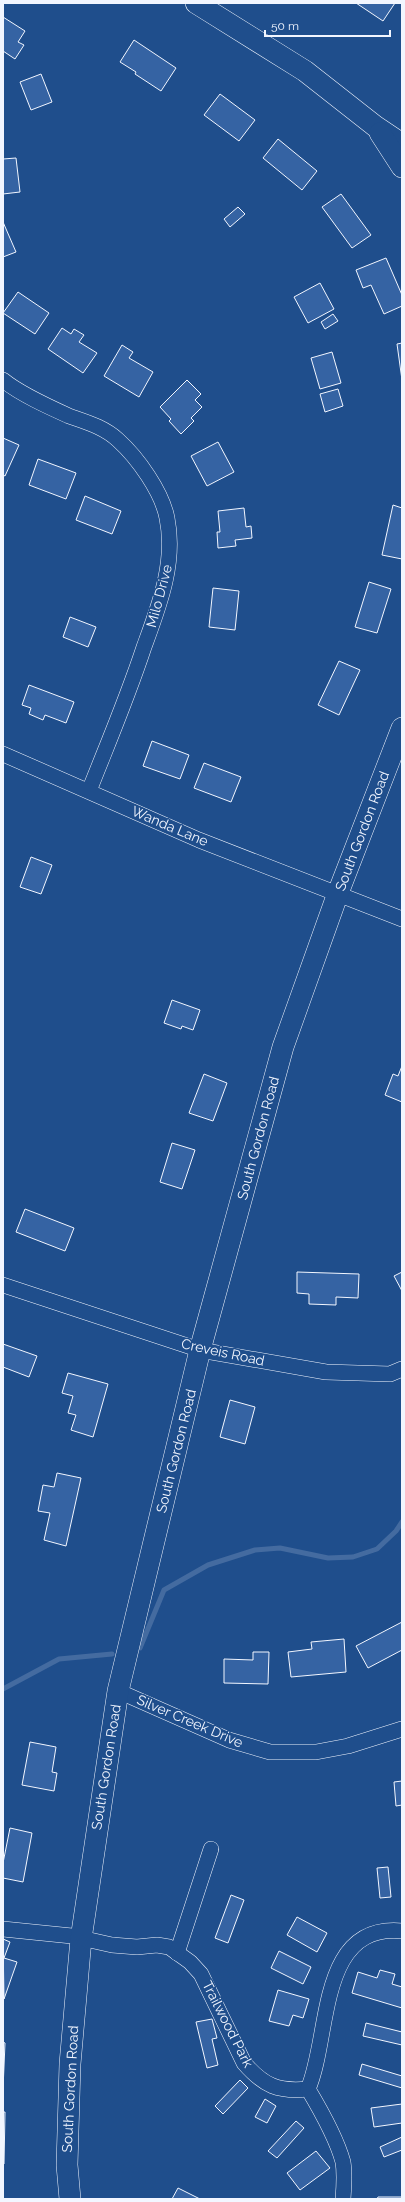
<svg xmlns="http://www.w3.org/2000/svg" width="405" height="2202" font-family="Raleway,sans-serif">
	<rect width="100%" height="100%" fill="#1f4e8c"/>
	<g fill="none" stroke-linecap="round" stroke-linejoin="round">
		<g stroke="#446ba0" stroke-width="5">
			<path d="M140 1648 164 1590 208 1565 255 1550 280 1548 328 1558 353 1557 377 1549 396 1531 402 1522"/>
			<path d="M3 1689 59 1659 112 1654"/>
		</g>
	</g>
	<g fill="#3563a3" stroke="#f2f6ff">
		<path d="M356 3H395L383 21Z"/>
		<path d="M3 17 25 31 18 42 24 45 15 59 3 51Z"/>
		<path d="M134 40 176 68 161 91 135 74 136 72 120 62Z"/>
		<path d="M41 74 52 102 31 110 20 82Z"/>
		<path d="M220 94 255 120 239 141 204 115Z"/>
		<path d="M278 139 317 171 302 190 263 158Z"/>
		<path d="M16 158 20 192 3 194V159Z"/>
		<path d="M341 194 371 235 352 248 322 207Z"/>
		<path d="M238 207 245 214 230 227 224 219Z"/>
		<path d="M3 222 16 252 3 257Z"/>
		<path d="M386 258 402 295V306L384 314 371 285 363 288 356 270Z"/>
		<path d="M320 283 334 309 308 323 294 297Z"/>
		<path d="M18 292 49 313 35 334 3 313Z"/>
		<path d="M333 314 338 321 325 329 321 322Z"/>
		<path d="M62 328 71 334 74 329 84 335 79 342 97 353 83 373 48 349Z"/>
		<path d="M402 343V380L397 344Z"/>
		<path d="M122 345 133 352 129 358 153 372 139 397 104 376Z"/>
		<path d="M332 352 341 383 320 389 311 358Z"/>
		<path d="M187 380 201 394 195 400 202 407 191 418 194 421 181 434 169 421 171 419 160 407Z"/>
		<path d="M338 389 343 406 325 412 320 394Z"/>
		<path d="M3 438 19 445 5 476 3 475Z"/>
		<path d="M218 442 234 472 207 486 191 456Z"/>
		<path d="M38 459 76 473 66 499 29 485Z"/>
		<path d="M85 496 121 511 112 534 76 520Z"/>
		<path d="M393 505 402 508V559L382 555Z"/>
		<path d="M244 508 246 527 251 526 252 538 235 540 236 546 218 548 217 532H220L218 511Z"/>
		<path d="M369 582 391 589 377 633 355 627Z"/>
		<path d="M213 588 239 591 235 630 209 627Z"/>
		<path d="M70 617 96 627 88 647 63 637Z"/>
		<path d="M339 661 360 670 339 715 318 705Z"/>
		<path d="M29 685 74 702 66 723 45 715 43 720 29 714 31 708 22 705Z"/>
		<path d="M152 741 189 755 180 779 143 766Z"/>
		<path d="M204 763 241 777 231 802 194 788Z"/>
		<path d="M31 857 52 865 41 894 20 887Z"/>
		<path d="M172 1000 200 1010 193 1030 182 1026 181 1029 164 1023Z"/>
		<path d="M402 1066V1102L385 1095 393 1074 398 1076Z"/>
		<path d="M204 1074 227 1083 213 1121 189 1113Z"/>
		<path d="M172 1143 195 1150 182 1189 160 1182Z"/>
		<path d="M25 1209 74 1228 65 1251 16 1232Z"/>
		<path d="M297 1272 359 1274 358 1298 336 1297V1305L309 1304V1294L297 1293Z"/>
		<path d="M402 1272V1291L394 1276Z"/>
		<path d="M3 1344 37 1356 29 1377 3 1367Z"/>
		<path d="M68 1373 108 1384 93 1437 71 1430 76 1415 68 1413 73 1396 62 1393Z"/>
		<path d="M230 1400 255 1407 245 1444 220 1437Z"/>
		<path d="M57 1473 81 1478 66 1546 44 1540 50 1513 38 1511 43 1485 54 1487Z"/>
		<path d="M402 1622V1650L368 1668 356 1646Z"/>
		<path d="M344 1639 346 1672 291 1677 288 1652 312 1649 311 1642Z"/>
		<path d="M253 1652H269L268 1684 224 1683V1659L253 1660Z"/>
		<path d="M30 1742 56 1747 52 1772 57 1773 54 1791 22 1785Z"/>
		<path d="M402 1781V1805L396 1806 394 1782Z"/>
		<path d="M10 1828 32 1833 23 1882 3 1878V1863Z"/>
		<path d="M388 1867 391 1897 380 1898 377 1868Z"/>
		<path d="M231 1895 244 1900 228 1943 215 1938Z"/>
		<path d="M297 1917 327 1933 317 1952 287 1935Z"/>
		<path d="M3 1939 10 1942 4 1958 17 1962 4 1999Z"/>
		<path d="M279 1951 311 1967 303 1984 271 1968Z"/>
		<path d="M380 1970 395 1974 392 1984 402 1987V2008L352 1993 358 1972 377 1978Z"/>
		<path d="M278 1990 309 1999 303 2018 293 2015 289 2026 269 2021Z"/>
		<path d="M212 2019 217 2038 212 2039 218 2065 207 2068 196 2022Z"/>
		<path d="M366 2023 402 2032V2045L363 2036Z"/>
		<path d="M3 2042 5 2043 3 2089Z"/>
		<path d="M362 2064 402 2076V2088L359 2075Z"/>
		<path d="M240 2080 248 2088 223 2114 215 2106Z"/>
		<path d="M265 2099 276 2106 267 2123 255 2117Z"/>
		<path d="M402 2104V2123L374 2127 371 2108Z"/>
		<path d="M3 2112H5L4 2164H3Z"/>
		<path d="M296 2121 304 2128 277 2158 268 2151Z"/>
		<path d="M402 2137V2150L384 2157 380 2147Z"/>
		<path d="M316 2151 330 2168 300 2190 287 2173Z"/>
		<path d="M178 2188 200 2199H172Z"/>
		<path d="M378 2197H402V2199H377Z"/>
	</g>
	<g fill="none" stroke-linecap="round" stroke-linejoin="round">
		<defs>
			<g id="street">
				<path d="M3 380C20 394 49 407 69 416 86 422 104 427 118 440 138 458 162 492 167 518 176 563 159 606 144 647 128 696 108 743 89 791"/>
				<path d="M3 754 199 840 402 919"/>
				<path d="M3 1285 200 1350 326 1372 390 1374 402 1369"/>
				<path d="M118 1691 229 1740 270 1752H316L348 1746 402 1729"/>
				<path d="M3 1929 72 1936 112 1945 137 1947 157 1945 169 1947 190 1962 201 1974 244 2063C264 2086 278 2092 308 2089"/>
				<path d="M177 1953 211 1849"/>
				<path d="M308 2089C331 2036 317 1923 402 1931"/>
				<path d="M308 2089C320 2109 337 2140 343 2162 345 2174 344 2186 343 2199"/>
			</g>
			<g id="secondary">
				<path d="M196 3 305 71 375 126 402 144"/>
				<path d="M380 133 402 167"/>
				<path d="M70 2199 67 2165 70 2064 81 1939 118 1691 200 1350 283 1047 338 893 402 728"/>
			</g>
		</defs>
		<use href="#street" stroke="#f2f6ff" stroke-width="16"/>
		<use href="#secondary" stroke="#f2f6ff" stroke-width="22"/>
		<use href="#street" stroke="#1f4e8c" stroke-width="15"/>
		<use href="#secondary" stroke="#1f4e8c" stroke-width="21"/>
	</g>
	<g text-anchor="middle" stroke-width="3" stroke-linejoin="round" paint-order="stroke">
		<g font-size="14" fill="#f2f6ff" stroke="#1f4e8c">
			<text transform="translate(159 596) rotate(-75)" y="5">Milo Drive</text>
			<text transform="translate(170 826) rotate(23)" y="5">Wanda Lane</text>
			<text transform="translate(362 831) rotate(-69)" y="5">South Gordon Road</text>
			<text transform="translate(258 1138) rotate(-75)" y="5">South Gordon Road</text>
			<text transform="translate(223 1352) rotate(12)" y="5">Creveis Road</text>
			<text transform="translate(176 1451) rotate(-76)" y="5">South Gordon Road</text>
			<text transform="translate(190 1721) rotate(23)" y="5">Silver Creek Drive</text>
			<text transform="translate(106 1767) rotate(-81)" y="5">South Gordon Road</text>
			<text transform="translate(228 2024) rotate(63)" y="5">Trailwood Park</text>
			<text transform="translate(70 2089) rotate(-87)" y="5">South Gordon Road</text>
		</g>
	</g>
	<rect width="405" height="2202" fill="none" stroke="#f2f6ff" stroke-width="8"/>
	<path d="M265 30v6h125v-6" fill="none" stroke="#f2f6ff" stroke-width="2"/>
	<text x="271" y="30" font-size="12" fill="#f2f6ff" stroke="#1f4e8c" stroke-width="3" paint-order="stroke">50 m</text>
</svg>
